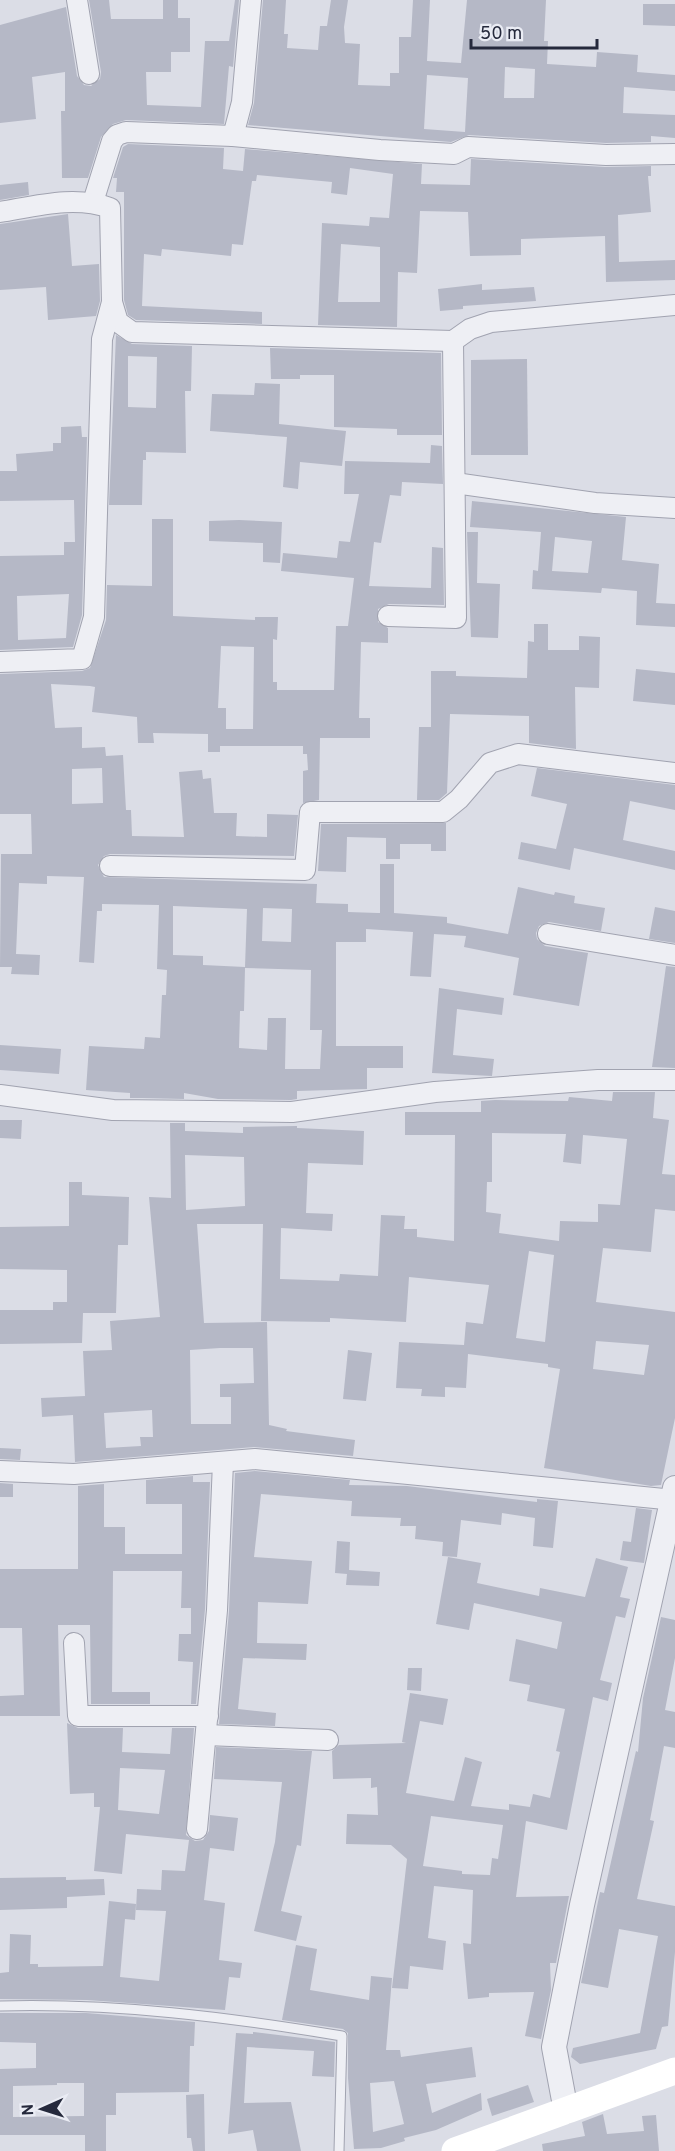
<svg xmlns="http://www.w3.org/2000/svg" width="675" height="2151" font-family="Overpass,sans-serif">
	<rect width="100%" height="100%" fill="#dbdde6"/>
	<g fill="#b5b8c6" fill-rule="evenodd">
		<path d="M89 0H109L111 19H163V0H178V18H190V52H171V72H146L147 105 201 107 205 41H229L235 0H239L233 67 229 66 224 124 126 120 113 124 101 137 88 178H62L61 111H65V72L32 77 36 119 0 123V25L66 7 77 76 84 85 91 86 100 79 101 72Z"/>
		<path d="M263 0H286L284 34H288L287 48 318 50 320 26H327L331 0H348L344 27 345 43 360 44 358 85 390 86V73H399V37H411L413 0H430L427 61 461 63 467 0H546L544 41H548L547 64 596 67 597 52 638 55 637 72 675 75V91L624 87 623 113 675 115V138L651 136V142L606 143 469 135 451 142 248 125 254 103ZM505 67 535 69 534 98H504ZM427 75 468 78 465 132 424 129Z"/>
		<path d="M643 4H675V26L643 25Z"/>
		<path d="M128 144 224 148 223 169 243 171 245 149 422 164 421 184 470 185 471 159 605 167 651 166V176H648L651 212 618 215 619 262 675 260V280L606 282 605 236 521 239V255L470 256 468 212 420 211 417 273 398 272 397 327 318 325 322 223 369 226 370 217 389 218 393 174 350 168 347 195 331 193 332 182 257 175 256 181H252L243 245 232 244 231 256 162 249 161 256 144 254 142 306 262 312V324L136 320 128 315 124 300V192H116L117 178H113L123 147ZM341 244 380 247V302H338Z"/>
		<path d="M28 182 29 195 0 200V185Z"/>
		<path d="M68 214 72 266 99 264 100 301 96 316 48 320 46 287 0 290V224Z"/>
		<path d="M482 284V290L534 287 536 301 463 306V309L440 311 438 289Z"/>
		<path d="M116 335 132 344 192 346 191 391H185L186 453 146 452V460H143L142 505H109ZM128 356 157 357 156 408 128 407Z"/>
		<path d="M270 348 441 353 442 435H397V429L334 427V375H300V379H271Z"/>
		<path d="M527 359 528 455H471V360Z"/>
		<path d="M255 383 280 384 279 424 346 431 342 466 300 462 298 489 283 487 287 437 210 431 212 394 254 395Z"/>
		<path d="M81 426 82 437H87L82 615 73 647 0 650V556L64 555V542H75L74 500 0 501V471H17L16 454 53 451V443H61V427ZM69 594 66 638 18 640 17 596Z"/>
		<path d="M431 445 442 446 443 484 402 482 401 496 390 495 381 543 374 542 369 586 431 588 432 547 443 548 444 605 389 604 378 609V622L388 628V643L361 642 359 718H370V738H320L319 800 303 803V771L308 770 307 754H303V746H220V752H208V734L153 733 154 743H138L137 717 92 712 95 687 90 686 51 684 55 728 82 727V748L105 747 106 756 123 755 126 810H131L132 836 184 837 179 772 202 770 203 779 211 778 214 813H237L236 836 267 837V814L298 815 294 856 110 854 104 856 98 865 104 877 317 884 316 903 348 904V912L378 913H380V864H394V913L447 917V923L508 934 518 887 554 895 555 892 575 896 574 903 605 908 601 931 549 922 539 926 536 933 537 939 545 946 588 953 579 1006 513 995 519 958 464 947 466 936 434 934 431 977 410 976 413 932 366 929V942H336V1046H403V1068H367V1089L297 1091V1099L291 1100 218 1099 184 1093V1099L142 1098H130V1093L86 1090 89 1046 144 1049 145 1037 160 1038 162 995H166L167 970 157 969 159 905 102 904V911H97L94 963 79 962 84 877 47 876V884L19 883 16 954 40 955 39 975 11 974 12 967H0L1 854H32L31 814H0V674L82 671 90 668 106 620 107 585 152 586V519H173V616L255 620V617H278L277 640 273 639V682H277V690H334L336 626H348L354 578 281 571 283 553 337 558 339 541 350 542 359 494H344L345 461 430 463ZM221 646 254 647 253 729H226V708H218ZM102 768 103 803 72 804V769ZM173 906 247 909 245 967 203 965V956L173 955ZM263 908 292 909 291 942 262 941ZM245 968 311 970 310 1030H322L320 1069H285L286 1018H268L267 1050 239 1048 240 1011H244Z"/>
		<path d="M472 501 626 517 622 560 659 564 656 603 675 604V627L636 625 637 591 602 588 601 593 532 589 533 570 538 571 541 532 470 527ZM555 537 592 541 588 573 552 571Z"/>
		<path d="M239 520 282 522 280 563 263 562V543L209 541V521Z"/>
		<path d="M467 532H478L477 583 500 584 498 638 471 637Z"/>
		<path d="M534 624H548V650H579V636L600 637 599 688 575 687 576 749 529 743V716L450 714 447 793 439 800H417L419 727H431V671H456V676L527 678 528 641 534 642Z"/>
		<path d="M636 669 675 673V705L633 701Z"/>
		<path d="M537 768 675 785V810L630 801 623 840 675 851V870L574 848 570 870 518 859 521 842 556 849 567 804 531 796Z"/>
		<path d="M446 823V851H431V844H400V859H386V838L347 837 346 872 318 871 321 824Z"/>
		<path d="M655 907 675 911V943L649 939Z"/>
		<path d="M666 966 675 967V1068L652 1067Z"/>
		<path d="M439 988 504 998 502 1015 457 1009 453 1055 494 1059 492 1076 432 1073Z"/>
		<path d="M0 1045 61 1049 59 1074 0 1070Z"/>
		<path d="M613 1092H655L653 1118 669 1120 662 1174 675 1175V1211L655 1209 651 1252 603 1248 596 1302 675 1312V1418L661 1485 651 1486 544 1468 560 1369 548 1367V1364L468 1354 466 1388 445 1387V1397L421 1396 422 1389 396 1388 399 1342 464 1345 466 1322 483 1324 489 1285 409 1277 406 1322 330 1318V1322L261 1321 263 1224H197L204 1323 267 1322 269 1425 287 1429 286 1431 355 1440 353 1456 254 1447 75 1462 73 1415 42 1417 41 1398 85 1396 83 1351 112 1350 110 1321 160 1317 149 1197 171 1198 170 1123H185V1131L243 1133V1127L297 1126V1128L364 1131 363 1165 308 1163 306 1213 333 1214 332 1231 281 1228 280 1279 339 1281 340 1274 378 1276 381 1215 405 1216 404 1229H417V1237L454 1241 455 1135H405V1112H481V1101L495 1100 568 1101 569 1097 612 1101ZM492 1133 566 1134 563 1162 581 1164 583 1135 627 1139 620 1205 598 1204V1222L560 1221 559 1241 499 1233 501 1214 486 1212 487 1182H492ZM185 1155 244 1157 245 1206 186 1210ZM529 1251 554 1255 545 1342 516 1338ZM596 1341 649 1345 644 1375 593 1369ZM220 1348H253L254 1383 220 1384V1397H231V1424H191L190 1350ZM152 1410 153 1437H140L141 1446 106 1448 104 1413Z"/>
		<path d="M0 1120H22L21 1139 0 1138Z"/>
		<path d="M69 1182H82V1195L129 1197 128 1245H118L116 1313H83L82 1343 0 1344V1310H53V1302H67V1270L0 1269V1227L69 1226Z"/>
		<path d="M348 1350 372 1353 366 1401 343 1399Z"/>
		<path d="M0 1448 21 1449 20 1460 0 1459Z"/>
		<path d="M255 1471 350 1480 349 1485 407 1486 537 1502V1499L558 1501 553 1548 533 1546 535 1518 502 1513 501 1525 461 1520 457 1557 442 1556 443 1542 415 1539 416 1526H400L401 1518 351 1516 352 1501 261 1494 254 1557 312 1561 308 1604 258 1602 257 1643 307 1644 306 1660 243 1658 238 1709 276 1713 275 1726 219 1724 229 1611 235 1473Z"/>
		<path d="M193 1476V1482H210L205 1609 196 1704H191L193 1662 178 1661 179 1634H191V1608H181L182 1571H113L112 1692H150V1704H91L90 1625H58L60 1716H0V1696L24 1695 22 1628H0V1569H78V1486L104 1484V1527H125V1554H182V1504H146V1480Z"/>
		<path d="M0 1483 13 1484V1497H0Z"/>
		<path d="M636 1508 652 1510 644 1563 620 1560 623 1541 631 1542Z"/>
		<path d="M337 1541 350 1542 349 1570 380 1572 379 1586 346 1585 347 1574 335 1573Z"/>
		<path d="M448 1557 481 1563 477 1583 539 1596 540 1588 585 1597 596 1558 628 1567 620 1597 630 1599 625 1618 616 1616 600 1680 612 1683 608 1701 593 1697 567 1830 526 1821 516 1897 569 1896 556 1963H550L551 1990 541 2039 525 2036 534 1992 489 1993V1997L468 1999 463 1943 471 1944 473 1890 434 1886 428 1938 446 1941 443 1970 410 1966 408 1989 392 1988 407 1859 391 1845 346 1844 347 1814 378 1815 377 1787 371 1788V1778L333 1779 332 1751 339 1745 406 1743 402 1742 410 1693 448 1699 443 1725 420 1721 406 1793 454 1801 465 1757 482 1762 471 1806 509 1810V1804L530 1807 533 1794 550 1798 560 1752 556 1751 565 1709 527 1701 530 1685 509 1681 516 1639 557 1649 562 1622 474 1603 469 1630 436 1624ZM431 1816 503 1825 498 1859 492 1858 490 1875 462 1874V1871L423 1866Z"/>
		<path d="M661 1617 675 1620V1658L665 1710 675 1712V1748L664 1746 650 1820 654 1821 637 1899 675 1906V1952L668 2026 662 2027 656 2049 580 2064 571 2057 573 2048 640 2033 658 1936 619 1929 608 1988 581 1983 600 1892 604 1893 636 1751 638 1752 643 1698Z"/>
		<path d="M408 1668H422L421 1691 407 1690Z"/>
		<path d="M67 1723 78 1728H123L122 1752 170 1754 172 1728H194L186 1835 195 1841 203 1840 209 1831 210 1815 238 1818 234 1851 210 1848 204 1900 225 1903 219 1960 242 1963 240 1978 229 1977 225 2010 87 2000 0 1999V1973L9 1972 10 1934 31 1935 30 1964H38V1967L103 1966 109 1901 136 1904 135 1920 125 1919 120 1977 159 1981 166 1911 136 1910 137 1889 161 1890 162 1870 185 1871 189 1840 126 1834 122 1874 94 1871 100 1807H94V1793L70 1794ZM120 1768 165 1770 159 1814 118 1810Z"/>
		<path d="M216 1747 312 1751 301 1846 297 1845 281 1911 302 1916 296 1941 254 1931 275 1842 282 1782 214 1779Z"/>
		<path d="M66 1877V1880L104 1879 105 1895 67 1897V1908L0 1910V1878Z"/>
		<path d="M296 1945 317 1949 310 1990 369 2000 371 1976 392 1978 386 2050H400L401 2057 472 2047 476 2077 426 2084 432 2113 481 2093 482 2110 436 2130 404 2138 405 2141 381 2148 354 2149 348 2078V2033L343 2029 282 2020ZM394 2081 404 2124 373 2132 370 2083Z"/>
		<path d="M0 2013H86L195 2022 194 2046H190L189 2092 116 2093V2115H106V2151H85V2135H0V2069L36 2068V2043L0 2042ZM57 2083H84V2116L13 2117V2086L57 2085Z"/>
		<path d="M253 2032 335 2042 334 2077 312 2076 314 2051 247 2047 244 2103 291 2102 301 2151H257L253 2130 228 2134 236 2033 253 2034Z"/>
		<path d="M528 2085 534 2102 492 2116 487 2099Z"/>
		<path d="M204 2094 205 2151H193L191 2138H187L186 2095Z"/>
		<path d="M603 2114 607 2134 644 2131 642 2116 656 2115 659 2151H543L542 2144 585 2136 582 2122Z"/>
	</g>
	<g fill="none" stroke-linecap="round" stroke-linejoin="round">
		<defs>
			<path id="service" d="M0 2006C116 2003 228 2017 342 2036L339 2151"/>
			<g id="minor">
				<path d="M77 0 89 74"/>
				<path d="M251 0 242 102 233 136 380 150 454 154 468 147 606 155 675 154"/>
				<path d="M93 202 112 141 117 135 126 132 233 136"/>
				<path d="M0 212C36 206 75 195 110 208L112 302 118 322 132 332 453 341 456 618 388 616"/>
				<path d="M453 341 470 329 491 322 675 305"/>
				<path d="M455 483 595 503 675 508"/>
				<path d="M0 662 82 659 94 617 102 339 112 302"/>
				<path d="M110 866 305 870 310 812H443L459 799 490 763 518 754 675 773"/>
				<path d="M548 934 675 955"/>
				<path d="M0 1095 113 1110 292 1112 435 1092 598 1080H675"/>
				<path d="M0 1471 74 1474 255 1459 675 1500"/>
				<path d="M74 1643 78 1716H208"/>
				<path d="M206 1735 328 1740"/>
				<path d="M197 1829 217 1610 223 1462"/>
			</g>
			<path id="tertiary" d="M566 2111 554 2047 582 1905 675 1488"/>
		</defs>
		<use href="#service" stroke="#a1a3b0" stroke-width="11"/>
		<use href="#minor" stroke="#a1a3b0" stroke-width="22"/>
		<use href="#tertiary" stroke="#a1a3b0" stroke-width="26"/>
		<use href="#service" stroke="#eeeff4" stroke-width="9"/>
		<use href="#minor" stroke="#eeeff4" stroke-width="20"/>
		<use href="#tertiary" stroke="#eeeff4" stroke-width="24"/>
		<path stroke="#fff" stroke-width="27" d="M455 2151 675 2071"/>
	</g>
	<g transform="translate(42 2109) rotate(267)" stroke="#eaecf4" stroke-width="4.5" paint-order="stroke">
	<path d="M0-4.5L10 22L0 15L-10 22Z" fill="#25293c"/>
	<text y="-9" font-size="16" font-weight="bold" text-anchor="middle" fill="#25293c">N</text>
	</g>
	<path d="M471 39v9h126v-9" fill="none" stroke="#25293c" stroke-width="3"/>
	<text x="480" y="39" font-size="18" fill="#25293c" stroke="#eaecf4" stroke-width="4.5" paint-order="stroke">50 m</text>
</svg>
